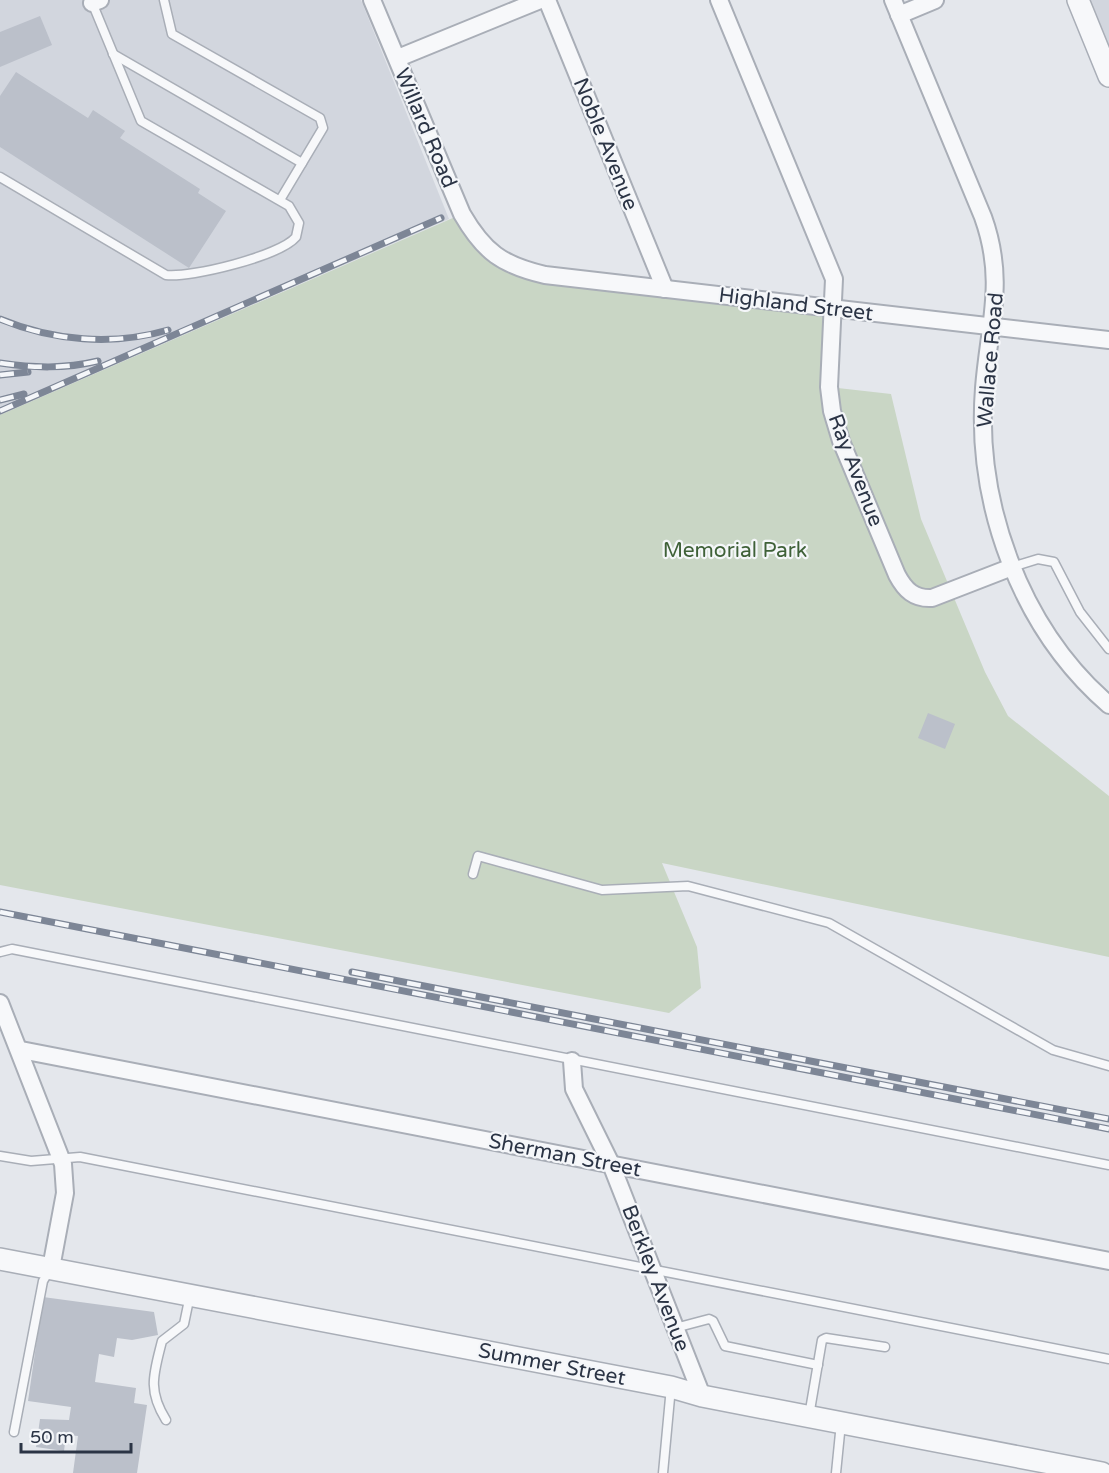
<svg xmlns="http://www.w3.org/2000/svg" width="1109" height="1473" font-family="'Varela Round',sans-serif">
	<rect width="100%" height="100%" fill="#e4e7ec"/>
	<g fill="#d2d6de">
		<path d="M0 0H361L449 219 0 415Z"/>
		<path d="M1080 0H1109V69Z"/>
	</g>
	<path fill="#c9d6c5" d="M462 214 504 262 834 308 829 387 891 394 921 519 985 672 1008 716 1109 796V957L662 863 697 947 701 988 669 1013 0 885V415Z"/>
	<g fill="#bbc0ca">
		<path d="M40 16 52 45 0 67V32Z"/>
		<path d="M16 72 88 118 93 110 125 131 120 138 200 189 198 193 226 211 189 268 0 147V96Z"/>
		<path d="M928 713 955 724 945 749 918 738Z"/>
		<path d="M43 1297 154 1312 158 1335 132 1340 117 1338 114 1357 99 1354 95 1382 136 1388 134 1403 147 1405 137 1473H73L78 1436 66 1435 64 1451 36 1447 40 1419 69 1420 71 1407 28 1401Z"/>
	</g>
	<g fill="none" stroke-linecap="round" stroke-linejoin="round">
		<defs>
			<g id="service">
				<path d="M164 0 172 34 320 118 323 128 280 200"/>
				<path d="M113 54 302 163"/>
				<path d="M0 177 166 275C191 278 280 256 296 237L299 223 289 206 141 121 91 0"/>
				<path d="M1012 567 1038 559 1054 562 1080 612 1109 649"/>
				<path d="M473 874 478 856 602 890 688 886 829 923 1053 1050 1109 1066"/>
				<path d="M0 952 12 949 1109 1165"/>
				<path d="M0 1156 31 1161 80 1157 1109 1359"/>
				<path d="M675 1328 709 1319 713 1321 725 1346 818 1365"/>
				<path d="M809 1416 822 1340 826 1338 885 1347"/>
				<path d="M166 1420C147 1390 154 1373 162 1341L184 1324 190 1295"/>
				<path d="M14 1432 43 1281 51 1268"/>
				<path d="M663 1473 671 1387"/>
				<path d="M836 1473 841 1423"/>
			</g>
			<g id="minor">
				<path d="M372 0 462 214C484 252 502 265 545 275L1109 340"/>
				<path d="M547 0 665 289"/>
				<path d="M719 0 834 279 829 387 832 411 841 441 897 575C905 590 914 599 932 598L1012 567"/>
				<path d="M893 0 983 217C1006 281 989 324 984 388 975 503 1020 628 1109 705"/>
				<path d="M92 3 100 0"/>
				<path d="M899 15 935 0"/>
				<path d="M398 58 540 0"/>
				<path d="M0 1003 63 1164 65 1193 51 1268"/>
				<path d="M21 1050 1109 1261"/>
				<path d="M572 1061 574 1089 611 1164 702 1396"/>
			</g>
			<g id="tertiary">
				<path d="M1078 0 1109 76"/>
				<path d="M0 1259 671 1387 702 1396 1102 1473"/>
			</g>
		</defs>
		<use href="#service" stroke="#a9aeb7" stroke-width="11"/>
		<use href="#minor" stroke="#a9aeb7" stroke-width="20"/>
		<use href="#tertiary" stroke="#a9aeb7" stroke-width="24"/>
		<use href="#service" stroke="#f7f8fa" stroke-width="8"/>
		<use href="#minor" stroke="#f7f8fa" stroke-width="16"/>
		<use href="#tertiary" stroke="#f7f8fa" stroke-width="21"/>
		<defs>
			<g id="rail">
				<path d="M0 319C53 341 113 346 168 330"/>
				<path d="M0 363C34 368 64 369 98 361"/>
				<path d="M0 375 28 372"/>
				<path d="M0 400 24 394"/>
				<path d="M0 411 441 218"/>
				<path d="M0 912 1109 1129"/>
				<path d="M352 972 1109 1119"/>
			</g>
		</defs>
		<use href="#rail" stroke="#7d8696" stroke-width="7"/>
		<use href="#rail" stroke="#f4f6f9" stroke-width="4.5" stroke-dasharray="14" stroke-linecap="butt"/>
	</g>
	<g text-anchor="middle" stroke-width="4.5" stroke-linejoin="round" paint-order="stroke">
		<g font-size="21" fill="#2b3445" stroke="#f4f6f9">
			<text transform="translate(426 128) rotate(67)" y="7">Willard Road</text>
			<text transform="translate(606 144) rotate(68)" y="7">Noble Avenue</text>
			<text transform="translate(796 304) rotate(7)" y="7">Highland Street</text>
			<text transform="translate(990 360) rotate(-85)" y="7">Wallace Road</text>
			<text transform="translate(856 470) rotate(69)" y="7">Ray Avenue</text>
			<text transform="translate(565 1155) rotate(11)" y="7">Sherman Street</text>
			<text transform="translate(656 1278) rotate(69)" y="7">Berkley Avenue</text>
			<text transform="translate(552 1364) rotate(11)" y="7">Summer Street</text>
		</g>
		<g font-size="21" fill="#3f6138" stroke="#f4f6f9">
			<text x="735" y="557">Memorial Park</text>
		</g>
	</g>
	<path d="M21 1443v9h110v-9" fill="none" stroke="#2b3445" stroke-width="3"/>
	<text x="30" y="1443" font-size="18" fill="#2b3445" stroke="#f4f6f9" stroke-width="4.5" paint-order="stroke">50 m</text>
</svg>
